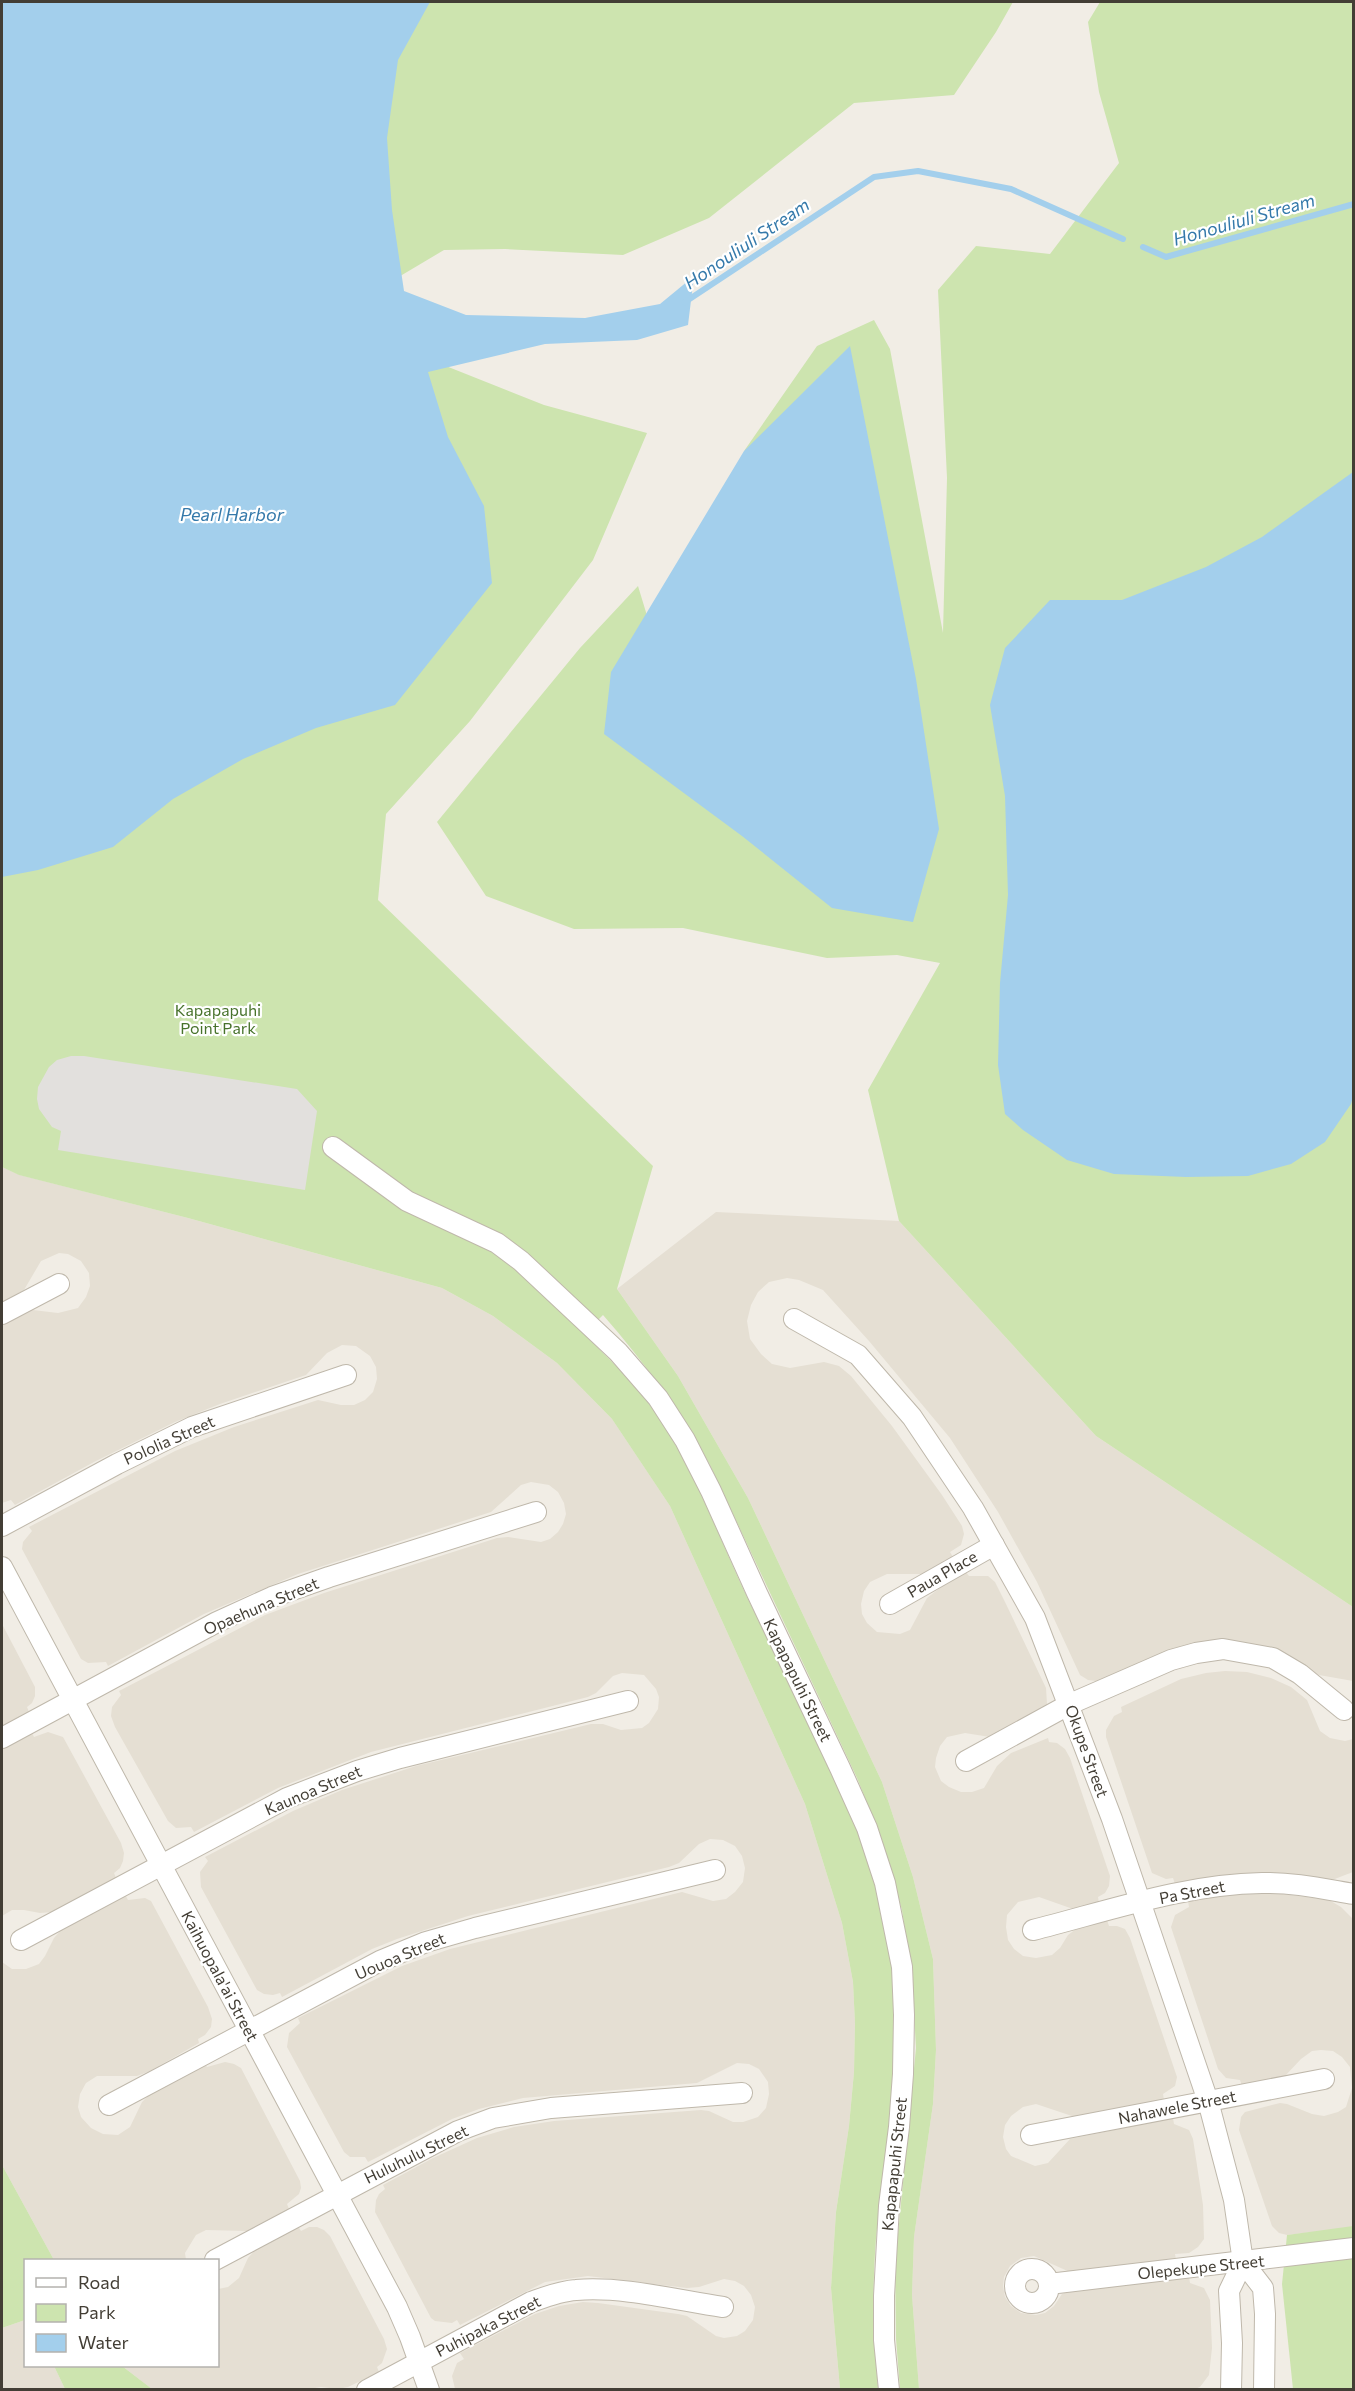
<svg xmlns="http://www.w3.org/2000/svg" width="1355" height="2391" font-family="Commissioner,sans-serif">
	<rect width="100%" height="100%" fill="#f1ede5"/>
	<g fill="#e5dfd3">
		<path d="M2 1167 20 1175 188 1218 442 1288 493 1316 557 1363 612 1419 670 1506 805 1804 842 1923 853 1982 855 2024 854 2072 849 2126 836 2212 831 2288 840 2389H455L452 2376 457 2363 464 2359 460 2353 535 2314 559 2306 583 2302 598 2303 678 2314 687 2316 716 2336 724 2338 737 2336 745 2331 753 2320 755 2307 751 2295 744 2286 735 2281 724 2279 699 2287 687 2288 588 2276 545 2282 460 2325 457 2320 452 2323 435 2321 431 2318 375 2212 376 2200 379 2194 385 2189 383 2185 433 2158 477 2138 514 2127 554 2121 701 2110 709 2111 733 2122H743L758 2117 766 2108 769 2094 768 2082 759 2069 749 2064 737 2063 697 2083 523 2098 479 2109 452 2119 368 2162 365 2157H350L344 2152 287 2047 289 2033 300 2023 298 2018 402 1966 450 1949 682 1892 713 1901 726 1899 735 1892 743 1882 745 1868 742 1856 735 1846 723 1840 710 1839 699 1844 679 1863 669 1867 468 1916 397 1939 372 1949 282 1997 280 1993 273 1995 264 1994 257 1990 201 1887 200 1872 208 1861 205 1857 293 1811 342 1790 416 1766 591 1724H603L621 1730 642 1728 649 1723 658 1709 659 1697 656 1689 644 1675 622 1673 613 1676 596 1693 588 1697 371 1752 278 1788 194 1832 191 1827 176 1828 168 1821 115 1727 111 1716 112 1707 121 1695 119 1691 265 1615 324 1593 497 1538 508 1537 541 1542 550 1539 558 1532 563 1524 566 1514 564 1503 558 1492 549 1485 531 1482 521 1485 491 1512 298 1574 204 1614 108 1666 106 1662 88 1663 81 1659 22 1549 23 1542 32 1531 29 1527 175 1451 234 1427 318 1400 341 1405H354L365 1400 373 1392 377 1379 376 1367 370 1356 356 1346 342 1345 327 1353 306 1375 220 1404 175 1422 94 1462 15 1505 11 1500 2 1503V1325L33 1310 58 1313 78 1308 86 1297 90 1286 89 1273 81 1261 68 1254 59 1253 41 1261 24 1290 2 1304Z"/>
		<path d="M716 1212 899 1221 1096 1436 1353 1607V1681L1319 1675 1297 1662 1265 1649 1096 1681 1088 1680 1080 1675 1037 1582 998 1512 950 1438 869 1341 823 1290 799 1280 787 1278 769 1282 758 1292 751 1305 747 1321 750 1339 761 1354 772 1364 790 1368 824 1362 839 1366 851 1376 892 1426 942 1495 962 1526 964 1534 961 1545 950 1552 953 1557 922 1574H887L870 1582 864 1591 861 1604 862 1614 867 1623 877 1632 900 1634 910 1630 927 1598 945 1584 965 1571 969 1576H988L995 1582 1006 1604 1046 1688 1047 1704 1041 1711 990 1737 965 1733 947 1737 940 1746 936 1758 935 1767 941 1781 949 1787 961 1792H972L984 1788 997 1766 1011 1753 1048 1738 1049 1742 1057 1743 1065 1749 1070 1758 1110 1876 1109 1886 1105 1893 1098 1897 1099 1903 1073 1909 1039 1897 1018 1902 1007 1915 1006 1927 1008 1940 1014 1949 1023 1956 1036 1958 1052 1955 1060 1948 1068 1935 1076 1929 1107 1920 1109 1926H1117L1125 1929 1130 1938 1177 2077 1175 2086 1163 2094 1164 2100 1075 2117 1036 2104 1023 2107 1011 2116 1005 2125 1003 2137 1006 2149 1011 2156 1035 2166 1048 2163 1070 2139 1173 2118 1174 2124 1189 2130 1193 2139 1203 2205 1204 2239 1198 2247 1189 2253 1175 2254 1176 2260 1072 2273 1034 2256 1021 2258 1010 2266 1004 2277 1003 2286 1005 2297 1011 2306 1021 2313 1036 2315 1045 2313 1054 2306 1062 2294 1068 2291 1189 2277 1190 2283 1204 2288 1210 2300 1212 2348 1209 2375 1200 2387 1192 2390 919 2389 912 2295 914 2237 933 2104 936 2050 933 1959 913 1877 882 1782 748 1498 678 1376 617 1289Z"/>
		<path d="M2 1624 35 1687V1696L32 1703 27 1707 29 1712 2 1727Z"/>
		<path d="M1225 1671 1247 1672 1271 1678 1291 1687 1307 1700 1320 1731 1330 1738 1345 1741 1353 1739V1872L1332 1880 1264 1874 1175 1884 1173 1878 1166 1879 1152 1873 1106 1737V1730L1114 1716 1122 1712 1121 1707 1181 1679 1206 1673Z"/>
		<path d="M48 1732 63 1737 121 1843 124 1853 123 1861 120 1868 114 1873 116 1878 53 1912 40 1913 24 1910H12L2 1916V1749L32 1733 34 1737Z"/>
		<path d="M1250 1893H1275L1329 1900 1341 1907 1353 1919V2226L1347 2228 1287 2235 1279 2233 1272 2226 1239 2130 1241 2117 1245 2112 1280 2103 1287 2104 1312 2114 1324 2116 1338 2112 1346 2107 1352 2088 1350 2067 1342 2057 1333 2051 1321 2050 1312 2051 1301 2059 1285 2076 1275 2080 1242 2086 1240 2080 1226 2078 1218 2069 1171 1927 1175 1915 1189 1907 1188 1901 1220 1895Z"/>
		<path d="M125 1894 128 1900 145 1898 151 1901 208 2007 212 2019 211 2027 205 2035 198 2039 199 2043 150 2071 137 2076H97L86 2083 80 2094 78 2107 81 2117 91 2128 103 2134 118 2135 130 2127 142 2102 153 2091 205 2064 207 2067 225 2062 234 2064 241 2068 300 2181 301 2188 299 2194 287 2204 289 2209 247 2231 206 2230 196 2235 185 2253 186 2260H54L2 2165V1962L12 1969H26L39 1964 45 1956 54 1938 63 1928Z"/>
		<path d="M298 2226 301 2231 309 2227H317L324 2230 330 2236 384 2339 387 2349 382 2363 377 2367 379 2372 348 2387 338 2389 321 2387 303 2390 152 2389 122 2366H218V2289L228 2287 239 2278 248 2258 256 2249Z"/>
		<path d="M25 2320 26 2366H54L65 2389H2V2328Z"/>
	</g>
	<g fill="#cde4af">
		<path d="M386 2H1013L996 32 954 95 854 103 709 218 623 255 505 249 444 250 365 297Z"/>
		<path d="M1100 2H1353V1607L1096 1436 899 1221 868 1090 940 963 897 955 827 958 683 928 574 929 486 896 437 822 580 648 638 586 652 632 789 427 744 451 817 346 874 320 890 349 943 633 947 478 938 290 976 246 1050 254 1119 163 1099 92 1088 22Z"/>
		<path d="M373 337 544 405 647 433 593 560 470 721 386 814 378 900 653 1166 617 1289 678 1376 748 1498 882 1782 913 1877 933 1959 936 2050 933 2104 914 2237 912 2295 919 2389H900L896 2339 895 2265 916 2048 912 1978 902 1910 882 1840 857 1778 709 1463C678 1408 644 1362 603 1315L584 1334C607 1357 631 1379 650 1405 693 1464 717 1534 748 1599 805 1719 888 1855 894 1991 896 2040 893 2091 889 2140 885 2177 877 2215 875 2253 872 2298 874 2344 878 2389H840L831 2288 836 2212 849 2126 854 2072 855 2024 853 1982 842 1923 805 1804 670 1506 612 1419 557 1363 493 1316 442 1288 188 1218 19 1175 2 1167V836Z"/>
		<path d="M2 2165 54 2260H26L25 2320 2 2328Z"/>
		<path d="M1353 2226V2389H1293L1282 2284 1287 2235Z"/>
		<path d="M54 2366H122L152 2389H65Z"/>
	</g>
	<path fill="#e2e0dd" d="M71 1056H84L297 1089 317 1111 305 1190 58 1150 61 1131 52 1127 39 1109 37 1099 38 1087 49 1067 57 1060Z"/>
	<g fill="#a3cfec">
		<path d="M2 2H430L398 60 387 138 392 210 404 291 466 315 585 318 660 304 694 276 688 325 637 340 545 344 428 372 448 437 484 506 492 583 395 705 316 728 243 759 173 799 113 847 38 870 2 877Z"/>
		<path d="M850 346 916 679 939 829 913 922 832 908 742 836 604 734 611 672 744 451Z"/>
		<path d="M1353 472 1354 1093 1351 1104 1325 1142 1291 1164 1248 1176 1186 1177 1114 1174 1067 1160 1023 1130 1005 1114 998 1065 1000 983 1008 895 1005 796 990 705 1005 648 1050 600H1122L1206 567 1262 537Z"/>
	</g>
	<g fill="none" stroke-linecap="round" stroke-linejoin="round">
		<g stroke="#a3cfec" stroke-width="6">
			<path d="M1143 247 1166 257 1354 204"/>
			<path d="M685 302 874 177 918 171 1011 189 1123 239"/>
		</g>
		<defs>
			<g id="minor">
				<path d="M333 1147 407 1201 497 1243 521 1261 618 1352 658 1398 685 1440 711 1491 757 1593 840 1768 867 1828 885 1883 902 1967 904 2015 903 2074 899 2127 889 2206 884 2296V2340L889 2390"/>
				<path d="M2 1314 59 1284"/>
				<path d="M794 1319 858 1355 912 1417 973 1508 1035 1618 1112 1819 1208 2101 1234 2200 1243 2262 1263 2288 1265 2314 1264 2390"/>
				<path d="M2 1526 117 1464 192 1427 346 1375"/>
				<path d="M2 1567 397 2307 410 2337 429 2390"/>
				<path d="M890 1604 994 1545"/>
				<path d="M2 1738 217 1622 272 1597 329 1577 536 1512"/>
				<path d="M966 1761 1070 1704 1171 1660 1196 1653 1223 1649 1273 1658 1300 1674 1344 1710"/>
				<path d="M1033 1930C1108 1911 1185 1884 1262 1883 1293 1882 1324 1889 1354 1894"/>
				<path d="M21 1940 287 1798 357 1771 400 1758 628 1701"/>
				<path d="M109 2105 380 1961 426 1942 475 1928 715 1870"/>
				<path d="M1031 2135 1324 2079"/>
				<path d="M215 2260 458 2131 493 2118 551 2108 742 2093"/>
				<circle cx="1032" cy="2286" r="17"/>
				<path d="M1049 2284 1354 2248"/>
				<path d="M367 2390 531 2302C545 2297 560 2291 576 2290 622 2286 676 2300 723 2307"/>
				<path d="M1231 2390 1232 2343 1229 2291 1243 2262"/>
			</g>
		</defs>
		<use href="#minor" stroke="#bfb8ab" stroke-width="22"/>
		<use href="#minor" stroke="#fff" stroke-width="20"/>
	</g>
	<g text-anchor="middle" stroke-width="4.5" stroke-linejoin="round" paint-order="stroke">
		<g font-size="16" fill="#47722b" stroke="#fff">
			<text x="218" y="1016">Kapapapuhi<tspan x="218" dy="18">Point Park</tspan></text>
		</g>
		<g font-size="16" fill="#433e35" stroke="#fff">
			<text transform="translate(169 1440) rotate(-24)" y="6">Pololia Street</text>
			<text transform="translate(942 1574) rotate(-30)" y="6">Paua Place</text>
			<text transform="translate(261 1606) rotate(-23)" y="6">Opaehuna Street</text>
			<text transform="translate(798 1680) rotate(64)" y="6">Kapapapuhi Street</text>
			<text transform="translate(1087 1751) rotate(70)" y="6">Okupe Street</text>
			<text transform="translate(313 1790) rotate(-23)" y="6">Kaunoa Street</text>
			<text transform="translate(1192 1892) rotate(-11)" y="6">Pa Street</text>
			<text transform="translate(400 1956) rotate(-23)" y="6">Uouoa Street</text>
			<text transform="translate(220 1976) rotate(62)" y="6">Kaihuopala'ai Street</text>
			<text transform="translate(1177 2107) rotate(-11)" y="6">Nahawele Street</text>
			<text transform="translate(416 2154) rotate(-26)" y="6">Huluhulu Street</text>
			<text transform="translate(894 2164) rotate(-84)" y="6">Kapapapuhi Street</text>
			<text transform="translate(1201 2267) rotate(-6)" y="6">Olepekupe Street</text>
			<text transform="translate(488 2326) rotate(-27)" y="6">Puhipaka Street</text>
		</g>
		<g font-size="18" font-style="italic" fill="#3479aa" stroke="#fff">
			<text transform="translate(1244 220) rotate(-16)" y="6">Honouliuli Stream</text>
			<text transform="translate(747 244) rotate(-34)" y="6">Honouliuli Stream</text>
			<text x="232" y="521">Pearl Harbor</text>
		</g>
	</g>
	<rect width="1355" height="2391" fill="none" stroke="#433e35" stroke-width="6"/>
	<rect x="24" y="2259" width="195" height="108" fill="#ffffff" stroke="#b4b2ae" stroke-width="1.5"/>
	<rect x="36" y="2278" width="30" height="9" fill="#ffffff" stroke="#b4b2ae" stroke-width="1.5"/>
	<text x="78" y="2289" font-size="18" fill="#433e35">Road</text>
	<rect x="36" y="2304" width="30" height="18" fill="#cde4af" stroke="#b4b2ae" stroke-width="1.5"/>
	<text x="78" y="2319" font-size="18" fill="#433e35">Park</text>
	<rect x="36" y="2334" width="30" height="18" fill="#a3cfec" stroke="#b4b2ae" stroke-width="1.5"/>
	<text x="78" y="2349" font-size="18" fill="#433e35">Water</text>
</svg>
